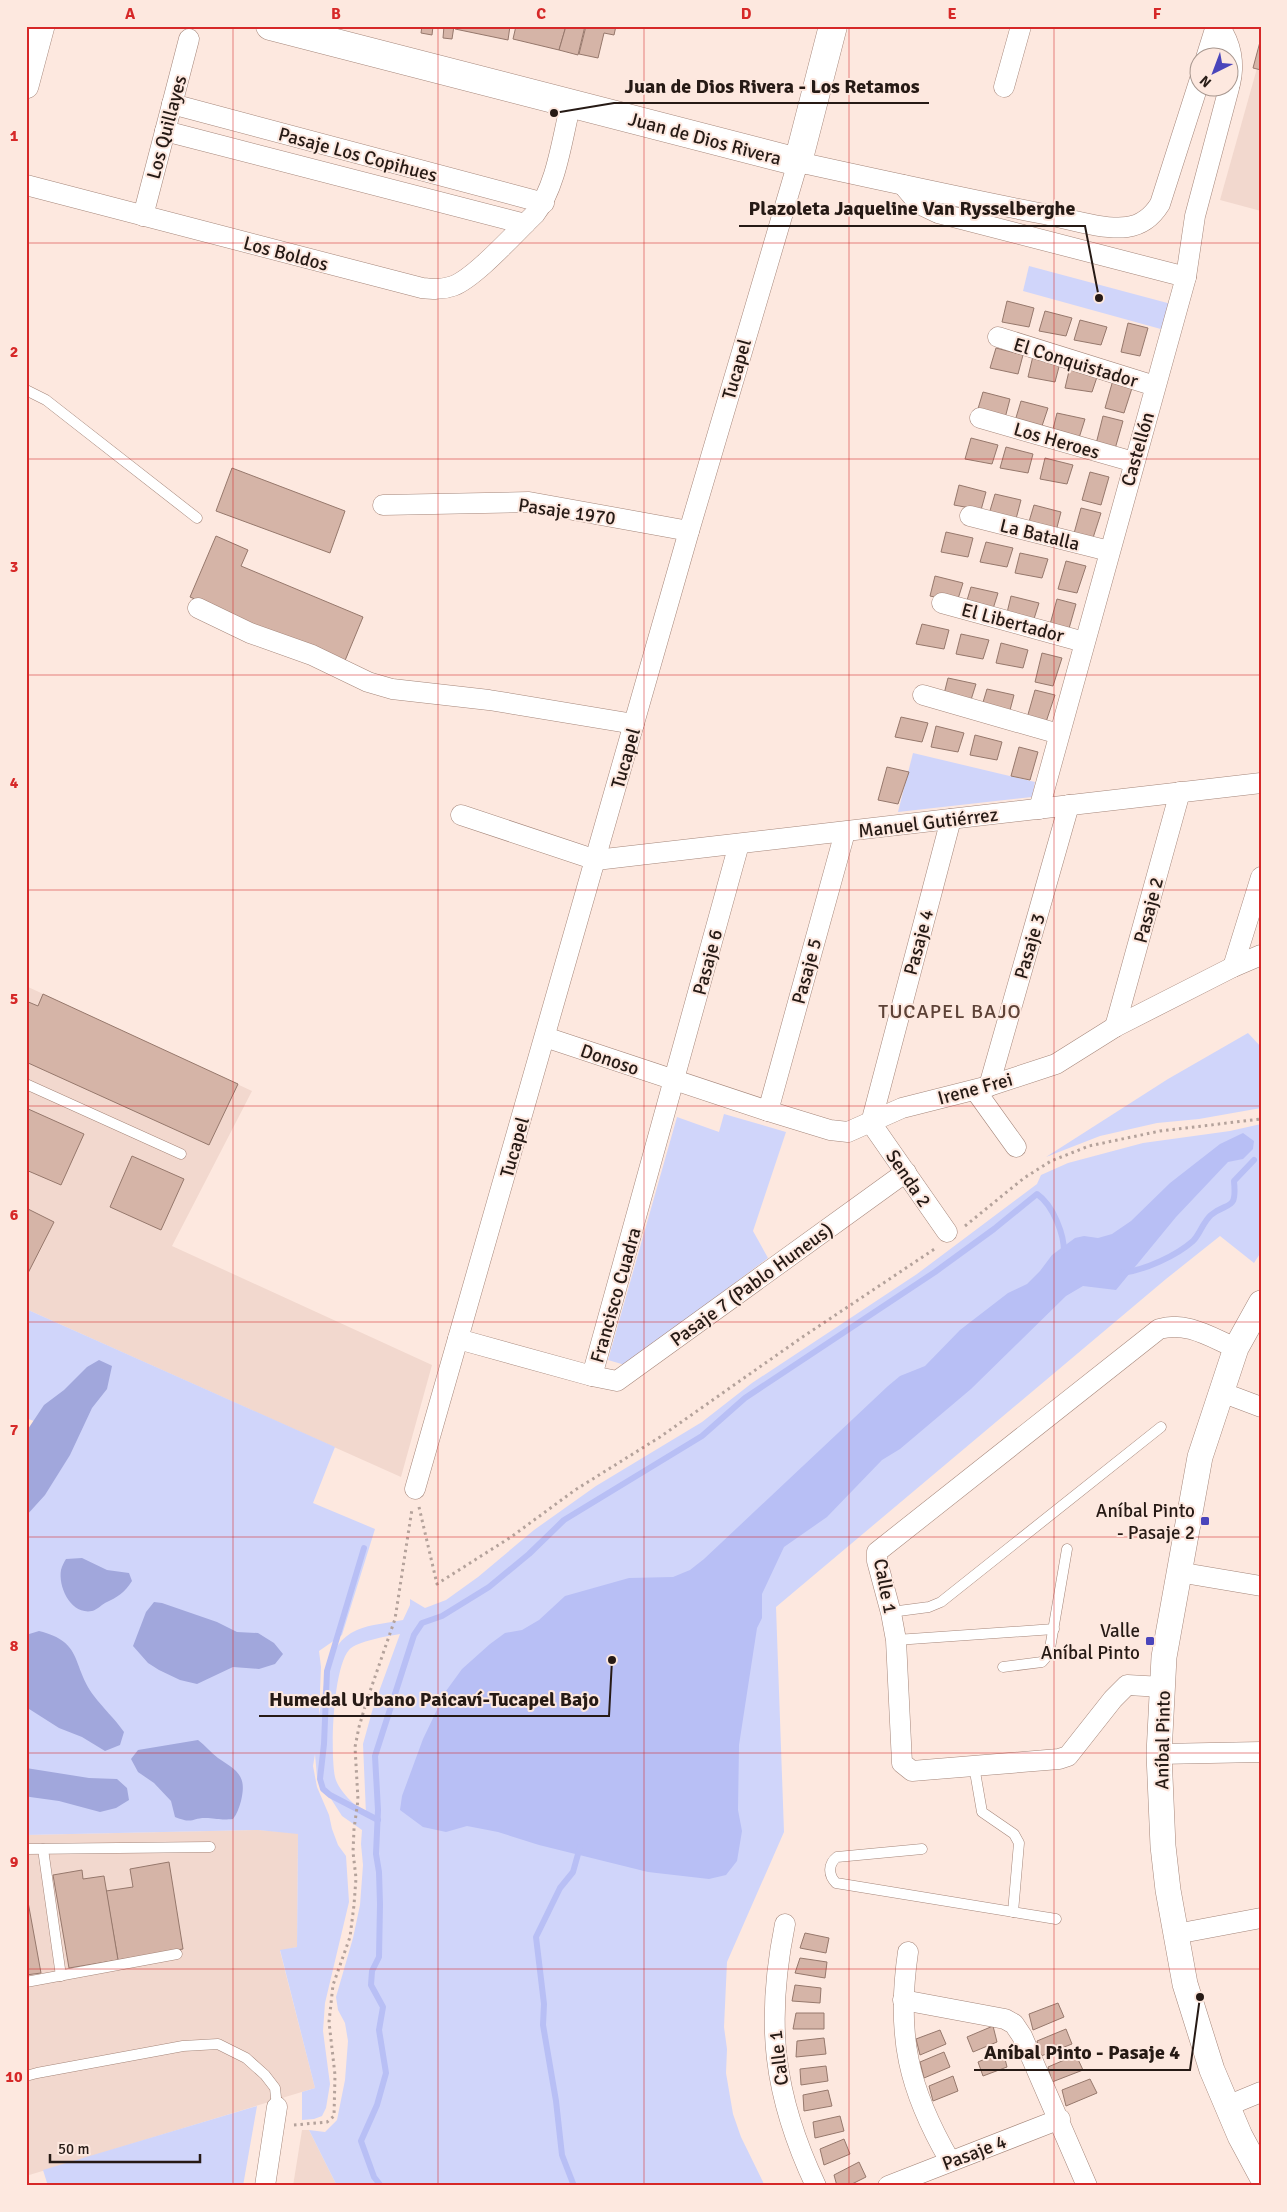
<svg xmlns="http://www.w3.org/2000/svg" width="1287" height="2212" font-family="Signika,sans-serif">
	<rect width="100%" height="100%" fill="#fde8df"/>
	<g fill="#f2d8ce">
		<path d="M1261 54V211L1220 200Z"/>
		<path d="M26 986 252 1091 172 1246 432 1365 401 1477 26 1309Z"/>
		<path d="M258 1830 298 1833 297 1947 280 1951 315 2088 26 2176V1835Z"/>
		<path d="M302 2130H309L337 2186H293Z"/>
	</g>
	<g fill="#d0d5fa" fill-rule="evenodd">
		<path d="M1029 266 1175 305 1168 331 1023 291Z"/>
		<path d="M913 753 1035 782 1032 797 898 812Z"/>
		<path d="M1248 1033 1261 1047V1108L1199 1119 1157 1123 1100 1136 1046 1157 1168 1079Z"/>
		<path d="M724 1114 786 1132 753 1231 768 1258 625 1365 608 1360 677 1117 719 1132Z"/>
		<path d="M1261 1124V1252L1254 1263 1220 1236 1166 1279 776 1607 784 1832 727 1962 724 2027 727 2049 726 2073 733 2114 741 2137 765 2186H337L309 2130 325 2132 337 2120 345 2080 348 2041 345 2023 338 2010 336 1997 353 1938 360 1905 363 1865 361 1844 362 1830 342 1816 317 1777 315 1754 313 1766 317 1787 329 1815 332 1829 338 1845 346 1856 349 1902 325 2003 323 2031 330 2084 326 2108 322 2116 314 2119 302 2120V2092L315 2088 280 1950 297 1947 298 1834 258 1830 26 1835V1474L57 1430 26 1418V1309L335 1447 313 1503 375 1529 342 1635 319 1651 321 1667 319 1715C326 1685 323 1645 357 1630 371 1624 388 1623 403 1620L410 1605V1599L425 1608 446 1600 478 1577 534 1530 596 1486 702 1422 752 1383 917 1274 1037 1184 1041 1175 1068 1163 1143 1143 1230 1131ZM400 1634 373 1708 363 1744 366 1814C355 1806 338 1790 335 1777 330 1752 333 1668 349 1650 357 1641 388 1636 400 1634Z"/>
		<path d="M257 2106 243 2186H48L43 2170Z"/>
	</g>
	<g fill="#a1a7dc">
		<path d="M99 1360 112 1366 107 1389 92 1408 70 1455 45 1495 26 1516V1432L44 1405 64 1390 87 1367Z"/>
		<path d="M82 1558 107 1570 129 1573 132 1581C124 1593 118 1597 105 1603 101 1605 97 1610 92 1611 71 1615 58 1587 61 1570 62 1566 64 1562 66 1559Z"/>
		<path d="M154 1602 162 1603 217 1622 237 1632 258 1633 274 1643 283 1654 275 1664 259 1669 233 1667 197 1684 180 1680 159 1670 148 1663 133 1646 146 1612Z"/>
		<path d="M39 1631C84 1642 71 1665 94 1696 103 1708 115 1719 124 1732L120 1745 105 1751 82 1737 59 1728 26 1707V1635Z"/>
		<path d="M198 1740C205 1745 211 1753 218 1758 238 1771 247 1776 241 1801 239 1808 237 1814 233 1819 222 1820 218 1819 208 1818 191 1817 195 1825 175 1817L171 1801 154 1783 138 1772 131 1759 138 1750Z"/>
		<path d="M26 1768 89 1778 117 1779 127 1788 129 1800 116 1808 100 1812 59 1801 30 1797 26 1796Z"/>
	</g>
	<path fill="#b8bff5" d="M1243 1133 1254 1141 1253 1149 1243 1159 1228 1162 1176 1217 1116 1290 1083 1286 1066 1296 971 1389 900 1449 882 1460 827 1517 784 1547 762 1594V1618L757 1628 739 1745 738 1810 742 1831 737 1861 726 1875 709 1879 648 1872 539 1845 498 1832 467 1826 446 1832 423 1827 400 1810 402 1796 423 1739 446 1691 462 1669 490 1644 505 1633 522 1630 539 1620 565 1596 629 1578 673 1577 690 1570 704 1559 888 1386 900 1376 925 1366 960 1330 1008 1293 1027 1284 1040 1271 1052 1255 1075 1238 1084 1236 1098 1238 1112 1234 1131 1221 1170 1183 1220 1144Z"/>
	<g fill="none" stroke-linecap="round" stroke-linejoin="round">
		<g stroke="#b8bff5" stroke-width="6">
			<path d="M1122 1273C1145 1270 1176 1256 1193 1241 1200 1234 1203 1222 1211 1215 1228 1201 1237 1212 1234 1181L1254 1160"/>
			<path d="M364 1548 327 1671 324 1744 320 1779 323 1789 330 1795 378 1820"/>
			<path d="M381 2186 374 2177 361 2141 377 2105 386 2073 379 2030 383 2007 371 1985 372 1971 379 1957 380 1904 379 1872 376 1854 378 1810 375 1756 414 1635 422 1623 442 1616 489 1587 529 1554 564 1520 702 1436 745 1398 935 1272 994 1229 1037 1194C1053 1205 1065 1235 1064 1255"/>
			<path d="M574 2186 562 2155 556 2101 543 2025 544 2004 536 1937 560 1888 573 1872 580 1847"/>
		</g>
	</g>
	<g fill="#d5b4a7" stroke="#96786c">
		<path d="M422 26H433L432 35 421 33Z"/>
		<path d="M444 26H454L452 39 443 38Z"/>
		<path d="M456 26H510L508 40 455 29Z"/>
		<path d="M516 26H566L559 50 513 39Z"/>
		<path d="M566 26H585L578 55 559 50Z"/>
		<path d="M586 26H616L614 35 604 33 598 58 579 54Z"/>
		<path d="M1261 38V70L1253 68Z"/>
		<path d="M1007 301 1034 308 1029 327 1002 322Z"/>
		<path d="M1045 311 1072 318 1066 336 1039 331Z"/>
		<path d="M1080 320 1107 327 1101 345 1074 340Z"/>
		<path d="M1128 323 1148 328 1140 356 1121 352Z"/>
		<path d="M996 348 1023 355 1018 374 990 368Z"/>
		<path d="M1033 356 1060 363 1055 382 1028 377Z"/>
		<path d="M1070 367 1098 374 1092 392 1065 388Z"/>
		<path d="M1113 380 1133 385 1124 413 1105 408Z"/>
		<path d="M983 392 1010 399 1005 418 977 412Z"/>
		<path d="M1021 401 1048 408 1042 426 1015 421Z"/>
		<path d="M1057 413 1085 419 1079 438 1052 433Z"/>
		<path d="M1103 416 1123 421 1115 449 1096 444Z"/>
		<path d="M971 438 998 445 992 464 965 459Z"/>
		<path d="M1006 447 1033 454 1028 473 1000 468Z"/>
		<path d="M1045 458 1073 465 1067 484 1040 479Z"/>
		<path d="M232 468 345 511 330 553 216 511Z"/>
		<path d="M1090 472 1109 477 1101 505 1082 500Z"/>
		<path d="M959 485 986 492 981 510 954 505Z"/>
		<path d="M995 494 1021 500 1016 519 989 514Z"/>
		<path d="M1034 505 1061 512 1056 531 1028 525Z"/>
		<path d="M1081 508 1101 513 1092 541 1073 537Z"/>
		<path d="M946 532 973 538 968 557 941 552Z"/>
		<path d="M216 536 248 550 241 566 363 617 344 663 190 597Z"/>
		<path d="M986 542 1013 548 1007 567 980 562Z"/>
		<path d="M1020 553 1048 559 1042 578 1015 573Z"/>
		<path d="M1066 561 1086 566 1077 593 1058 589Z"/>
		<path d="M935 576 963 583 957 602 930 596Z"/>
		<path d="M971 587 998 593 992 612 965 607Z"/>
		<path d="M1011 596 1039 603 1033 622 1006 617Z"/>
		<path d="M1057 599 1076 604 1068 632 1049 628Z"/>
		<path d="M922 624 949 630 944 649 916 644Z"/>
		<path d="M961 634 989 640 983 659 956 654Z"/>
		<path d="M1001 643 1028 650 1023 668 996 663Z"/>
		<path d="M1042 653 1062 658 1053 686 1035 682Z"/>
		<path d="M948 678 976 684 970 703 943 698Z"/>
		<path d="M987 689 1014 695 1009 714 981 709Z"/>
		<path d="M1035 690 1055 695 1046 722 1027 718Z"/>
		<path d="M901 717 928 723 922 742 895 737Z"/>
		<path d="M936 726 964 733 958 752 931 747Z"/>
		<path d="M975 735 1002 742 997 760 970 755Z"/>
		<path d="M1019 747 1038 752 1030 780 1011 776Z"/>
		<path d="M887 767 909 772 898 804 878 800Z"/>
		<path d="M43 994 238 1084 209 1145 26 1062V1001L38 1006Z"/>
		<path d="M26 1108 84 1134 61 1185 26 1170Z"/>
		<path d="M132 1156 184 1179 161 1230 110 1207Z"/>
		<path d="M26 1208 54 1222 26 1277Z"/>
		<path d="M169 1862 183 1949 118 1960 106 1891 133 1887 130 1869Z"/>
		<path d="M82 1870 83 1879 104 1876 118 1960 69 1968 53 1875Z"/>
		<path d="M26 1891 41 1973 26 1975Z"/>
		<path d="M805 1933 829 1938 826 1953 800 1948Z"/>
		<path d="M800 1958 827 1962 825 1978 795 1973Z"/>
		<path d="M795 1985 821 1988 820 2003 792 2001Z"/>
		<path d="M1058 2003 1064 2017 1033 2030 1029 2014Z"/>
		<path d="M796 2013H824V2029H793Z"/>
		<path d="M993 2026 997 2042 973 2052 967 2037Z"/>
		<path d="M1066 2029 1072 2044 1041 2056 1037 2041Z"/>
		<path d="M940 2030 946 2044 920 2055 916 2039Z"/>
		<path d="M824 2038 826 2054 796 2057 797 2041Z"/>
		<path d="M1003 2051 1007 2067 983 2076 978 2062Z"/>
		<path d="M944 2052 950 2067 924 2078 920 2062Z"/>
		<path d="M1076 2055 1083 2070 1052 2082 1048 2067Z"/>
		<path d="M826 2066 828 2081 801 2085 800 2069Z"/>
		<path d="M953 2076 958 2091 933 2101 929 2086Z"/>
		<path d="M1090 2079 1097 2093 1066 2106 1062 2090Z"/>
		<path d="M828 2090 832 2106 804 2111 803 2095Z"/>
		<path d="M840 2116 844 2131 815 2138 813 2122Z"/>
		<path d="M844 2139 850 2154 824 2165 820 2149Z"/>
		<path d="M859 2162 866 2177 848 2186H837L834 2175Z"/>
	</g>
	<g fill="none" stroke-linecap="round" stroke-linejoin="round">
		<defs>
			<g id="service">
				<path d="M26 390 46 400 197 518"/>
				<path d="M26 1084 181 1154"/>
				<path d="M891 1612 929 1607 941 1602 1161 1427"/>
				<path d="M896 1640 1054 1629"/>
				<path d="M1003 1667 1042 1662 1049 1654 1067 1549"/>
				<path d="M974 1766 982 1812 1014 1834 1019 1843 1013 1912"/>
				<path d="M26 1849 210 1847"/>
				<path d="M43 1849 61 1976"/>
				<path d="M922 1849 837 1857C828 1864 828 1875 836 1883L1056 1919"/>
				<path d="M26 1982 177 1954"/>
				<path d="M26 2076 37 2073 183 2046 218 2044 246 2058 265 2075 275 2088 277 2107"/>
			</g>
			<g id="minor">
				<path d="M1219 26C1232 45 1235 63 1230 84"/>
				<path d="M1206 58 1216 26"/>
				<path d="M1004 87 1021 26"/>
				<path d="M172 104 544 203"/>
				<path d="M165 131 525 224"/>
				<path d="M26 185 422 288C432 289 442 290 453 286 475 278 516 232 535 214 557 185 562 138 571 103"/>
				<path d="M903 185 919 204 938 213 1186 277"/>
				<path d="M143 216 189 39"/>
				<path d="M998 337 1155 386"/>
				<path d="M980 418 1134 462"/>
				<path d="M383 505 529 502 689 531"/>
				<path d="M970 516 1109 551"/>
				<path d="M942 603 1084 642"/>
				<path d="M198 608 250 633 312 655 368 682 392 689 489 700 634 724"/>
				<path d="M923 695 1059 734"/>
				<path d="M1039 809 1186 277 1195 216 1229 88"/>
				<path d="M461 815 596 860 1261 783"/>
				<path d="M1233 967 1261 877"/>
				<path d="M1115 1027 1180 792"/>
				<path d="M545 1037 768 1111 830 1130 848 1132 902 1108 989 1086 1056 1064 1115 1027 1233 967 1261 955"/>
				<path d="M989 1086 1069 805"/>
				<path d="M975 1090 1016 1147"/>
				<path d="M768 1111 845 832"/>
				<path d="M947 1232 871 1123 951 819"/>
				<path d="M458 1339 592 1376 739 844"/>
				<path d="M592 1376 617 1381 906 1172"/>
				<path d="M1221 1392 1261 1407"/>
				<path d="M415 1489 689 531 798 162C880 180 962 198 1044 214 1069 219 1103 230 1127 227 1142 225 1152 217 1160 204L1200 79"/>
				<path d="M1178 1572 1261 1586"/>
				<path d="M1163 1687 1127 1685 1113 1699 1068 1756 1059 1759 912 1771 902 1763 896 1640 891 1613 877 1561V1552L1159 1329C1187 1321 1210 1337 1236 1348"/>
				<path d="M1159 1754 1261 1752"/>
				<path d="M785 1924C765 2023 773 2095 816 2186"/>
				<path d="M1176 1934 1261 1918"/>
				<path d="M908 1952C896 2035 908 2089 950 2161"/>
				<path d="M903 2000 1005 2019 1014 2024 1022 2036 1087 2186"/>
				<path d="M1227 2106 1261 2092"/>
				<path d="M265 2186 277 2107"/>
				<path d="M888 2186 1060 2119"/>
			</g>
			<g id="tertiary">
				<path d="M26 86 42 26"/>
				<path d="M1261 1303 1236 1348 1200 1457 1164 1657 1159 1754 1163 1846 1168 1890 1185 1984 1212 2070 1240 2136 1261 2175"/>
			</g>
			<path id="secondary" d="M270 26 798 162 833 26"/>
		</defs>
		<use href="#service" stroke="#a5867a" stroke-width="11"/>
		<use href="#minor" stroke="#a5867a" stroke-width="21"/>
		<use href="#tertiary" stroke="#a5867a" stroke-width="26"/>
		<use href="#secondary" stroke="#a5867a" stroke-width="29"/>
		<g stroke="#b4a29b" stroke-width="3" stroke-dasharray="2.5 4" stroke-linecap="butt">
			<path d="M965 1226 1024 1178 1051 1161 1089 1146 1160 1131 1261 1119"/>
			<path d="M419 1507 437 1584 511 1537 575 1490 660 1437 801 1338 936 1248"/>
			<path d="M294 2125 327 2122 334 2116 335 2075 329 2022 333 1985 350 1937 354 1905 356 1878 353 1852 354 1829 358 1800 355 1747 359 1727 367 1700 395 1619 412 1509"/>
		</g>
		<use href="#service" stroke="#fff" stroke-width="10"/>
		<use href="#minor" stroke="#fff" stroke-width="20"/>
		<use href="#tertiary" stroke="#fff" stroke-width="25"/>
		<use href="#secondary" stroke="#fff" stroke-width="28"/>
	</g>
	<path fill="none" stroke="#d62828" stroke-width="1" stroke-opacity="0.55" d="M233 26V2186M438 26V2186M644 26V2186M849 26V2186M1054 26V2186M26 243H1261M26 459H1261M26 675H1261M26 890H1261M26 1106H1261M26 1322H1261M26 1537H1261M26 1753H1261M26 1969H1261"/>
	<g fill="#4a45bb" stroke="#fde8df" stroke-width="2">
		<rect x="1200" y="1516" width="10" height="10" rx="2.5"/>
		<rect x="1145" y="1636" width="10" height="10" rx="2.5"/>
	</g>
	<g text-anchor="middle" stroke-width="4" stroke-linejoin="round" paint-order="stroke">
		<g font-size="19" fill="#261a15" stroke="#fde8df">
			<text transform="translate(166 127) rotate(-75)" y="7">Los Quillayes</text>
			<text transform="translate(705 138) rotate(15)" y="7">Juan de Dios Rivera</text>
			<text transform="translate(358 154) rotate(15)" y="7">Pasaje Los Copihues</text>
			<text transform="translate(286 253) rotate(15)" y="7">Los Boldos</text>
			<text transform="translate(1076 362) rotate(17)" y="7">El Conquistador</text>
			<text transform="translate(736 369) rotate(-74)" y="7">Tucapel</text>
			<text transform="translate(1057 440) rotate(16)" y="7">Los Heroes</text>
			<text transform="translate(1137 449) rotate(-74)" y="7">Castellón</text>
			<text transform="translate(567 511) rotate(8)" y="7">Pasaje 1970</text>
			<text transform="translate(1040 534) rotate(14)" y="7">La Batalla</text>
			<text transform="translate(1013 622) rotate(15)" y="7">El Libertador</text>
			<text transform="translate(625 758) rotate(-74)" y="7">Tucapel</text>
			<text transform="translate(928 822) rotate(-7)" y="7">Manuel Gutiérrez</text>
			<text transform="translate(1148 910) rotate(-75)" y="7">Pasaje 2</text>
			<text transform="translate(918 942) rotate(-75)" y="7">Pasaje 4</text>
			<text transform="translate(1029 946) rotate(-74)" y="7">Pasaje 3</text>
			<text transform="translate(707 962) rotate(-75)" y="7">Pasaje 6</text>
			<text transform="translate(806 971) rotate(-75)" y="7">Pasaje 5</text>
			<text transform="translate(610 1059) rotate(19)" y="7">Donoso</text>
			<text transform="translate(975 1088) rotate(-15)" y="7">Irene Frei</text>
			<text transform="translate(514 1147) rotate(-74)" y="7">Tucapel</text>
			<text transform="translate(909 1178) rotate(56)" y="7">Senda 2</text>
			<text transform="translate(751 1284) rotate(-36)" y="7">Pasaje 7 (Pablo Huneus)</text>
			<text transform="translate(615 1295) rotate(-74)" y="7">Francisco Cuadra</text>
			<text transform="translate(886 1586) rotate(79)" y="7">Calle 1</text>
			<text transform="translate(1162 1740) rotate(-89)" y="7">Aníbal Pinto</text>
			<text transform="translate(778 2058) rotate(-97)" y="7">Calle 1</text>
			<text transform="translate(974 2152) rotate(-21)" y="7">Pasaje 4</text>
		</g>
		<g font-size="19" fill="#261a15" stroke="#fde8df" text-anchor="end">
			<text x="1195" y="1517">Aníbal Pinto<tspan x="1195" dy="22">- Pasaje 2</tspan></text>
			<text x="1140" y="1637">Valle<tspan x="1140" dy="22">Aníbal Pinto</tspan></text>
		</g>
		<g font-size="20" letter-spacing="1" fill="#5d4237" stroke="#fde8df">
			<text x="950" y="1018">TUCAPEL BAJO</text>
		</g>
	</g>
	<path fill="none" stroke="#261a15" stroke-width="2" d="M554 113L614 103H929M1099 298L1085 226H739M612 1660L609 1716H259M1200 1997L1190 2070H974"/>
	<g fill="#261a15" stroke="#fde8df" stroke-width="2">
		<circle cx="554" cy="113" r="5"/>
		<circle cx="1099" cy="298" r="5"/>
		<circle cx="612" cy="1660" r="5"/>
		<circle cx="1200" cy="1997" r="5"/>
	</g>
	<g font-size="20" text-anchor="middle" font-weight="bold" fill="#261a15" stroke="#fde8df" stroke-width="4" stroke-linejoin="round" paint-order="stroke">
		<text x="772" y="93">Juan de Dios Rivera - Los Retamos</text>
		<text x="912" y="215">Plazoleta Jaqueline Van Rysselberghe</text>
		<text x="434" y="1706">Humedal Urbano Paicaví-Tucapel Bajo</text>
		<text x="1082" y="2059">Aníbal Pinto - Pasaje 4</text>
	</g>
	<rect width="1287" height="2212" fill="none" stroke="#fde8df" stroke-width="55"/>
	<g transform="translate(1214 72) rotate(222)"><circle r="24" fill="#fde8df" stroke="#a7968e"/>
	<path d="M0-4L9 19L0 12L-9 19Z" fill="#4a45bb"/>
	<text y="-8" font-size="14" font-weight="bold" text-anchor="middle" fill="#261a15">N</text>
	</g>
	<path d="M50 2154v8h150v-8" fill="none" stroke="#261a15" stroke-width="2.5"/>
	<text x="58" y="2154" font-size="15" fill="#261a15" stroke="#fde8df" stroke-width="4" paint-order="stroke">50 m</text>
	<rect x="28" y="28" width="1232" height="2156" fill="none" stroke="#d62828" stroke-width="2"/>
	<g font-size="16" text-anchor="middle" font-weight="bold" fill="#d62828">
		<text x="130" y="19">A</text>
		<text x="336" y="19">B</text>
		<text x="541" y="19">C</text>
		<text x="746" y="19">D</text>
		<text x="952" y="19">E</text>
		<text x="1157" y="19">F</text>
		<text x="14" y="141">1</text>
		<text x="14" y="357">2</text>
		<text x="14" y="572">3</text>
		<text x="14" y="788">4</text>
		<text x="14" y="1004">5</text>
		<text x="14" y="1220">6</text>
		<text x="14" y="1435">7</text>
		<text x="14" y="1651">8</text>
		<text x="14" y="1867">9</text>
		<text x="14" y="2082">10</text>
	</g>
</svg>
